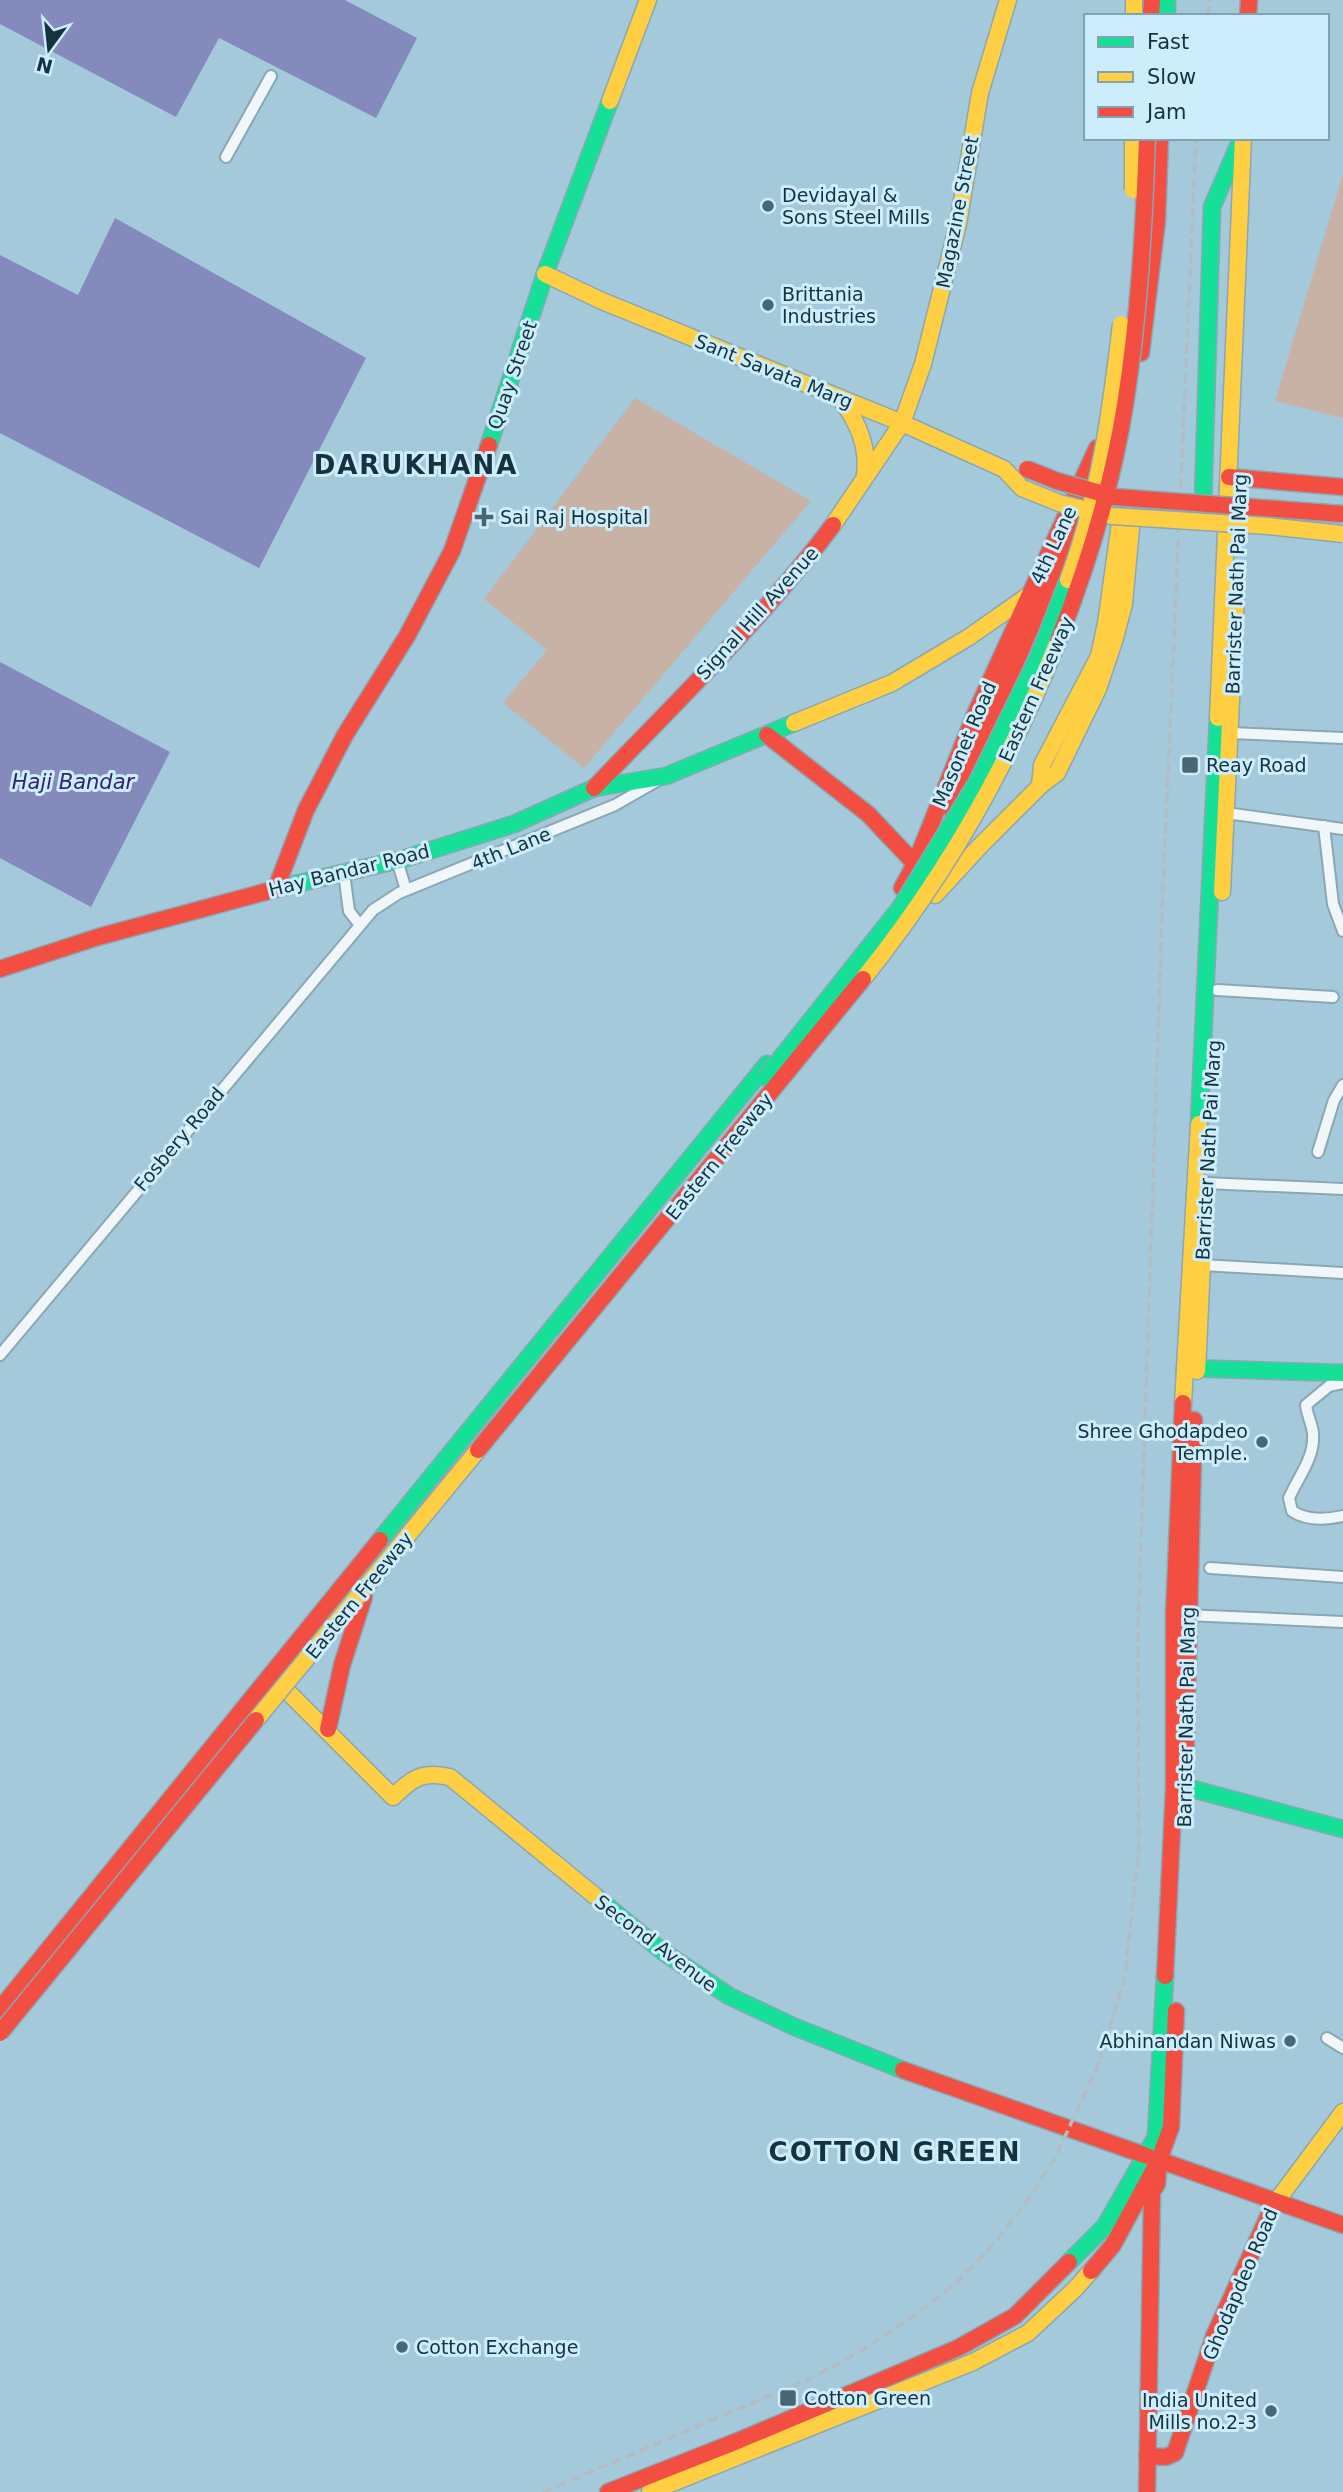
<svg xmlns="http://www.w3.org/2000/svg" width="1343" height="2492" font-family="'DejaVu Sans',sans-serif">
	<rect width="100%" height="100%" fill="#a4c9da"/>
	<g fill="#c7b2a5">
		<path d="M1342 177H1343V418L1275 401Z"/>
		<path d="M635 398 811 501 584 768 503 703 547 650 484 599Z"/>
	</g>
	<g fill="#848abc">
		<path d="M0 0H345L417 38 376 118 219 38 176 117 0 24Z"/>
		<path d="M115 218 366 358 259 568 0 433V255L78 295Z"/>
		<path d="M0 662 170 752 91 907 0 858Z"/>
	</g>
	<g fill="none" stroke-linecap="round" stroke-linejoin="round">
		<defs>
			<g id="street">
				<path d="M226 157 271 76"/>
				<path d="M1231 733 1343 738"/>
				<path d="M1226 813 1343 829"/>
				<path d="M1324 826 1333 904 1343 931"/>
				<path d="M397 860 406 890"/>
				<path d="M344 873 349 911 359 924"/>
				<path d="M1217 990 1333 997"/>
				<path d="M1318 1152 1334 1100 1343 1085"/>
				<path d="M1205 1183 1343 1189"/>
				<path d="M1202 1265 1343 1273"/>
				<path d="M0 1355 373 910 399 893 615 805 657 781"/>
				<path d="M1343 1383 1329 1386 1306 1405C1307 1415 1312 1424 1313 1433 1315 1458 1298 1477 1289 1498L1292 1511C1307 1521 1325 1520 1343 1516"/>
				<path d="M1210 1568 1343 1577"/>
				<path d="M1185 1615 1343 1622"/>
				<path d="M1327 2038 1343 2048"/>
			</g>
			<g id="fast">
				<path d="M1167 0V16"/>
				<path d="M489 445 545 274 610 101"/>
				<path d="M1203 502 1212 207 1239 144"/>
				<path d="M287 886 403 859 514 824 594 788 666 776 794 723"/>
				<path d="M1199 1124 1218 718"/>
				<path d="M1185 1368 1343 1373"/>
				<path d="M380 1540 767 1064"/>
				<path d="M1174 1784 1343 1829"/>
				<path d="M595 1896 662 1951 729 1996 795 2027 903 2070"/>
				<path d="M1069 2262 1105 2226 1156 2137 1165 1976"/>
			</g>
			<g id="slow">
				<path d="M1134 0V16"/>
				<path d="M610 101 648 0"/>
				<path d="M545 274 602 301 902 423 1004 469 1022 488"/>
				<path d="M841 400C858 422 869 446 865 475"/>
				<path d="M833 525 902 423 923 364 958 224 980 93 1008 0"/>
				<path d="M1218 718 1243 138"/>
				<path d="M794 723 892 683 969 637 1029 595 1046 589"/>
				<path d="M1040 786 1042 765 1099 656 1106 623 1121 516"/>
				<path d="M1222 892 1236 595"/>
				<path d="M935 895 980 846 1040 786 1057 773 1098 689 1115 638 1124 604 1132 517"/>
				<path d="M1197 1371 1204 1221"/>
				<path d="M1183 1403 1199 1124"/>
				<path d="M288 1692 393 1797C413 1778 421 1771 450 1777L595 1896"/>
				<path d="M1273 2206 1343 2112"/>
				<path d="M650 2492 973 2362 1028 2333 1075 2289 1091 2271"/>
			</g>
			<g id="jam">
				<path d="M1151 16 1152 0"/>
				<path d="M1248 16 1249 0"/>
				<path d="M1141 353 1157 221 1160 138"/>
				<path d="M1229 477 1343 487"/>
				<path d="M767 735 868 814 920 869"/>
				<path d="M594 788C676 702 762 620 833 525"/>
				<path d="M952 810 1082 509"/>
				<path d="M276 888 306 810 345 735 407 636 452 551 489 445"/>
				<path d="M902 888 915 864 976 712 1097 448"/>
				<path d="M0 969 98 937 287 886"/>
				<path d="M328 1729 342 1665 364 1597"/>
				<path d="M1185 1773 1194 1420"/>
				<path d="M1165 1976 1174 1787V1614L1183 1403"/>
				<path d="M0 2009 380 1540"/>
				<path d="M903 2070 1147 2156"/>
				<path d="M1091 2271 1113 2245 1159 2160 1171 2127 1176 2011"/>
				<path d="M1147 2456 1166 2457 1175 2453 1214 2336 1273 2206"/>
				<path d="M608 2492 740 2440 958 2348 1015 2316 1069 2262"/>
				<path d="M1147 2492 1152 2192 1157 2184 1159 2160 1343 2225"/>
			</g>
		</defs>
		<use href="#street" stroke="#8aa7b4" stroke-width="14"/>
		<use href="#fast" stroke="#8aa7b4" stroke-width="19"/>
		<use href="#slow" stroke="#8aa7b4" stroke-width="19"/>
		<use href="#jam" stroke="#8aa7b4" stroke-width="19"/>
		<use href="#street" stroke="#f1f7f9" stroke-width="10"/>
		<use href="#fast" stroke="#16e098" stroke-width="16"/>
		<use href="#slow" stroke="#ffcf43" stroke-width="16"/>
		<use href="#jam" stroke="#f24e42" stroke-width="16"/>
		<g stroke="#b2bcc1" stroke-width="3.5" stroke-dasharray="10 5" stroke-linecap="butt">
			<path d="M1207 16 1210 0"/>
			<path d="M543 2492 818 2375 864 2349 922 2310 957 2282 992 2246 1028 2200 1056 2156 1097 2067 1124 1982 1139 1849 1138 1629 1163 888 1196 138"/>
		</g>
		<defs>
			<path id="fast-bridge" d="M765 1078 900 908 977 782 1039 655 1068 580"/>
			<g id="slow-bridge">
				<path d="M1133 138V190"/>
				<path d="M1022 488 1059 503 1112 516 1268 526 1343 534"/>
				<path d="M1068 580C1099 498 1111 410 1121 324"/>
				<path d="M863 979C945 877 1010 763 1058 641"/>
				<path d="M256 1720 478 1450"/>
			</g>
			<g id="jam-bridge">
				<path d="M1027 469 1057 481 1115 497 1343 514"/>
				<path d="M1058 641C1088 565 1112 486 1125 405 1139 317 1144 227 1147 138"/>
				<path d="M478 1450 863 979"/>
				<path d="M0 2033 256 1720"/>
			</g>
		</defs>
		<use href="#fast-bridge" stroke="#8aa7b4" stroke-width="19" stroke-linecap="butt"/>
		<use href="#slow-bridge" stroke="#8aa7b4" stroke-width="19" stroke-linecap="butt"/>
		<use href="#jam-bridge" stroke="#8aa7b4" stroke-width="19" stroke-linecap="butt"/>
		<use href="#fast-bridge" stroke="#16e098" stroke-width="16"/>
		<use href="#slow-bridge" stroke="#ffcf43" stroke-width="16"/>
		<use href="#jam-bridge" stroke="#f24e42" stroke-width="16"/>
	</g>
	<g fill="#486775" stroke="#ccedfc" stroke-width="2.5">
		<circle cx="768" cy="206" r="7"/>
		<circle cx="768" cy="305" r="7"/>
		<path d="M480.5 506.5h7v7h7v7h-7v7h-7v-7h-7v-7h7z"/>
		<rect x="1181" y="756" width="18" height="18" rx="3.5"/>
		<circle cx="1262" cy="1442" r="7"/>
		<circle cx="1290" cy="2041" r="7"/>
		<circle cx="402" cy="2347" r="7"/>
		<rect x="779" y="2389" width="18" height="18" rx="3.5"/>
		<circle cx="1271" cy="2411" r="7"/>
	</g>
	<g text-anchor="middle" stroke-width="6" stroke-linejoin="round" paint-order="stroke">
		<g font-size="19" fill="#16323e" stroke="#ccedfc" text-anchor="start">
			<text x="782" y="202">Devidayal &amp;<tspan x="782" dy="22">Sons Steel Mills</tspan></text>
			<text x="782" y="301">Brittania<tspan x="782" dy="22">Industries</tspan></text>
			<text x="500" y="524">Sai Raj Hospital</text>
			<text x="1206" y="772">Reay Road</text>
			<text x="1248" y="1438" text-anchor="end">Shree Ghodapdeo<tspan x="1248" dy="22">Temple.</tspan></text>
			<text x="1276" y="2048" text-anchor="end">Abhinandan Niwas</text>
			<text x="416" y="2354">Cotton Exchange</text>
			<text x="804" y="2405">Cotton Green</text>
			<text x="1257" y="2407" text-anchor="end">India United<tspan x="1257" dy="22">Mills no.2-3</tspan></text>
		</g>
		<g font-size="19" fill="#16323e" stroke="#ccedfc">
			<text transform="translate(957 212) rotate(-79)" y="7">Magazine Street</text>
			<text transform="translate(774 371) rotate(22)" y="7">Sant Savata Marg</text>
			<text transform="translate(512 375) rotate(-71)" y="7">Quay Street</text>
			<text transform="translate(1053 545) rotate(-65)" y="7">4th Lane</text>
			<text transform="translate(1236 584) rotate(-88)" y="7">Barrister Nath Pai Marg</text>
			<text transform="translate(757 613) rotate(-48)" y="7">Signal Hill Avenue</text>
			<text transform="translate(1036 689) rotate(-66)" y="7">Eastern Freeway</text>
			<text transform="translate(964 744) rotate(-67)" y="7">Masonet Road</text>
			<text transform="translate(511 848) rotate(-22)" y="7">4th Lane</text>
			<text transform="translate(349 870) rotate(-14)" y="7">Hay Bandar Road</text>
			<text transform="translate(179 1139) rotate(-50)" y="7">Fosbery Road</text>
			<text transform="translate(1208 1150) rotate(-87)" y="7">Barrister Nath Pai Marg</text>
			<text transform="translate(719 1156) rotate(-51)" y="7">Eastern Freeway</text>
			<text transform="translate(359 1595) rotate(-51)" y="7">Eastern Freeway</text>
			<text transform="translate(1186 1717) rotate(-89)" y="7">Barrister Nath Pai Marg</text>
			<text transform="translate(656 1943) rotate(37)" y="7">Second Avenue</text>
			<text transform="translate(1240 2284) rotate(-67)" y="7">Ghodapdeo Road</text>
		</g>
		<g font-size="21" font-style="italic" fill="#362270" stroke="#ccedfc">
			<text x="73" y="789">Haji Bandar</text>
		</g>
		<g font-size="26" font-weight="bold" letter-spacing="2" fill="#16323e" stroke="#ccedfc">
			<text x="416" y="474">DARUKHANA</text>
			<text x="895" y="2161">COTTON GREEN</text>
		</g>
	</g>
	<rect x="1084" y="14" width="245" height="126" fill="#ccedfc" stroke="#83a2b0" stroke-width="2"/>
	<rect x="1098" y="37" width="35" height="10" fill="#16e098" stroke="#83a2b0" stroke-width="2"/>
	<text x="1147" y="49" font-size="21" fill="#16323e">Fast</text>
	<rect x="1098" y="72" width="35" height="10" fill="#ffcf43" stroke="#83a2b0" stroke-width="2"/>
	<text x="1147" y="84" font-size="21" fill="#16323e">Slow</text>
	<rect x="1098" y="107" width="35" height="10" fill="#f24e42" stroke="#83a2b0" stroke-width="2"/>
	<text x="1147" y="119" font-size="21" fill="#16323e">Jam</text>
	<g transform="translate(49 49) rotate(195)" stroke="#ccedfc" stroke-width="5" paint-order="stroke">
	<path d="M0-5L12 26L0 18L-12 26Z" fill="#16323e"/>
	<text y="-10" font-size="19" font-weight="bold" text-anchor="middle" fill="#16323e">N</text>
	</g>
</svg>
